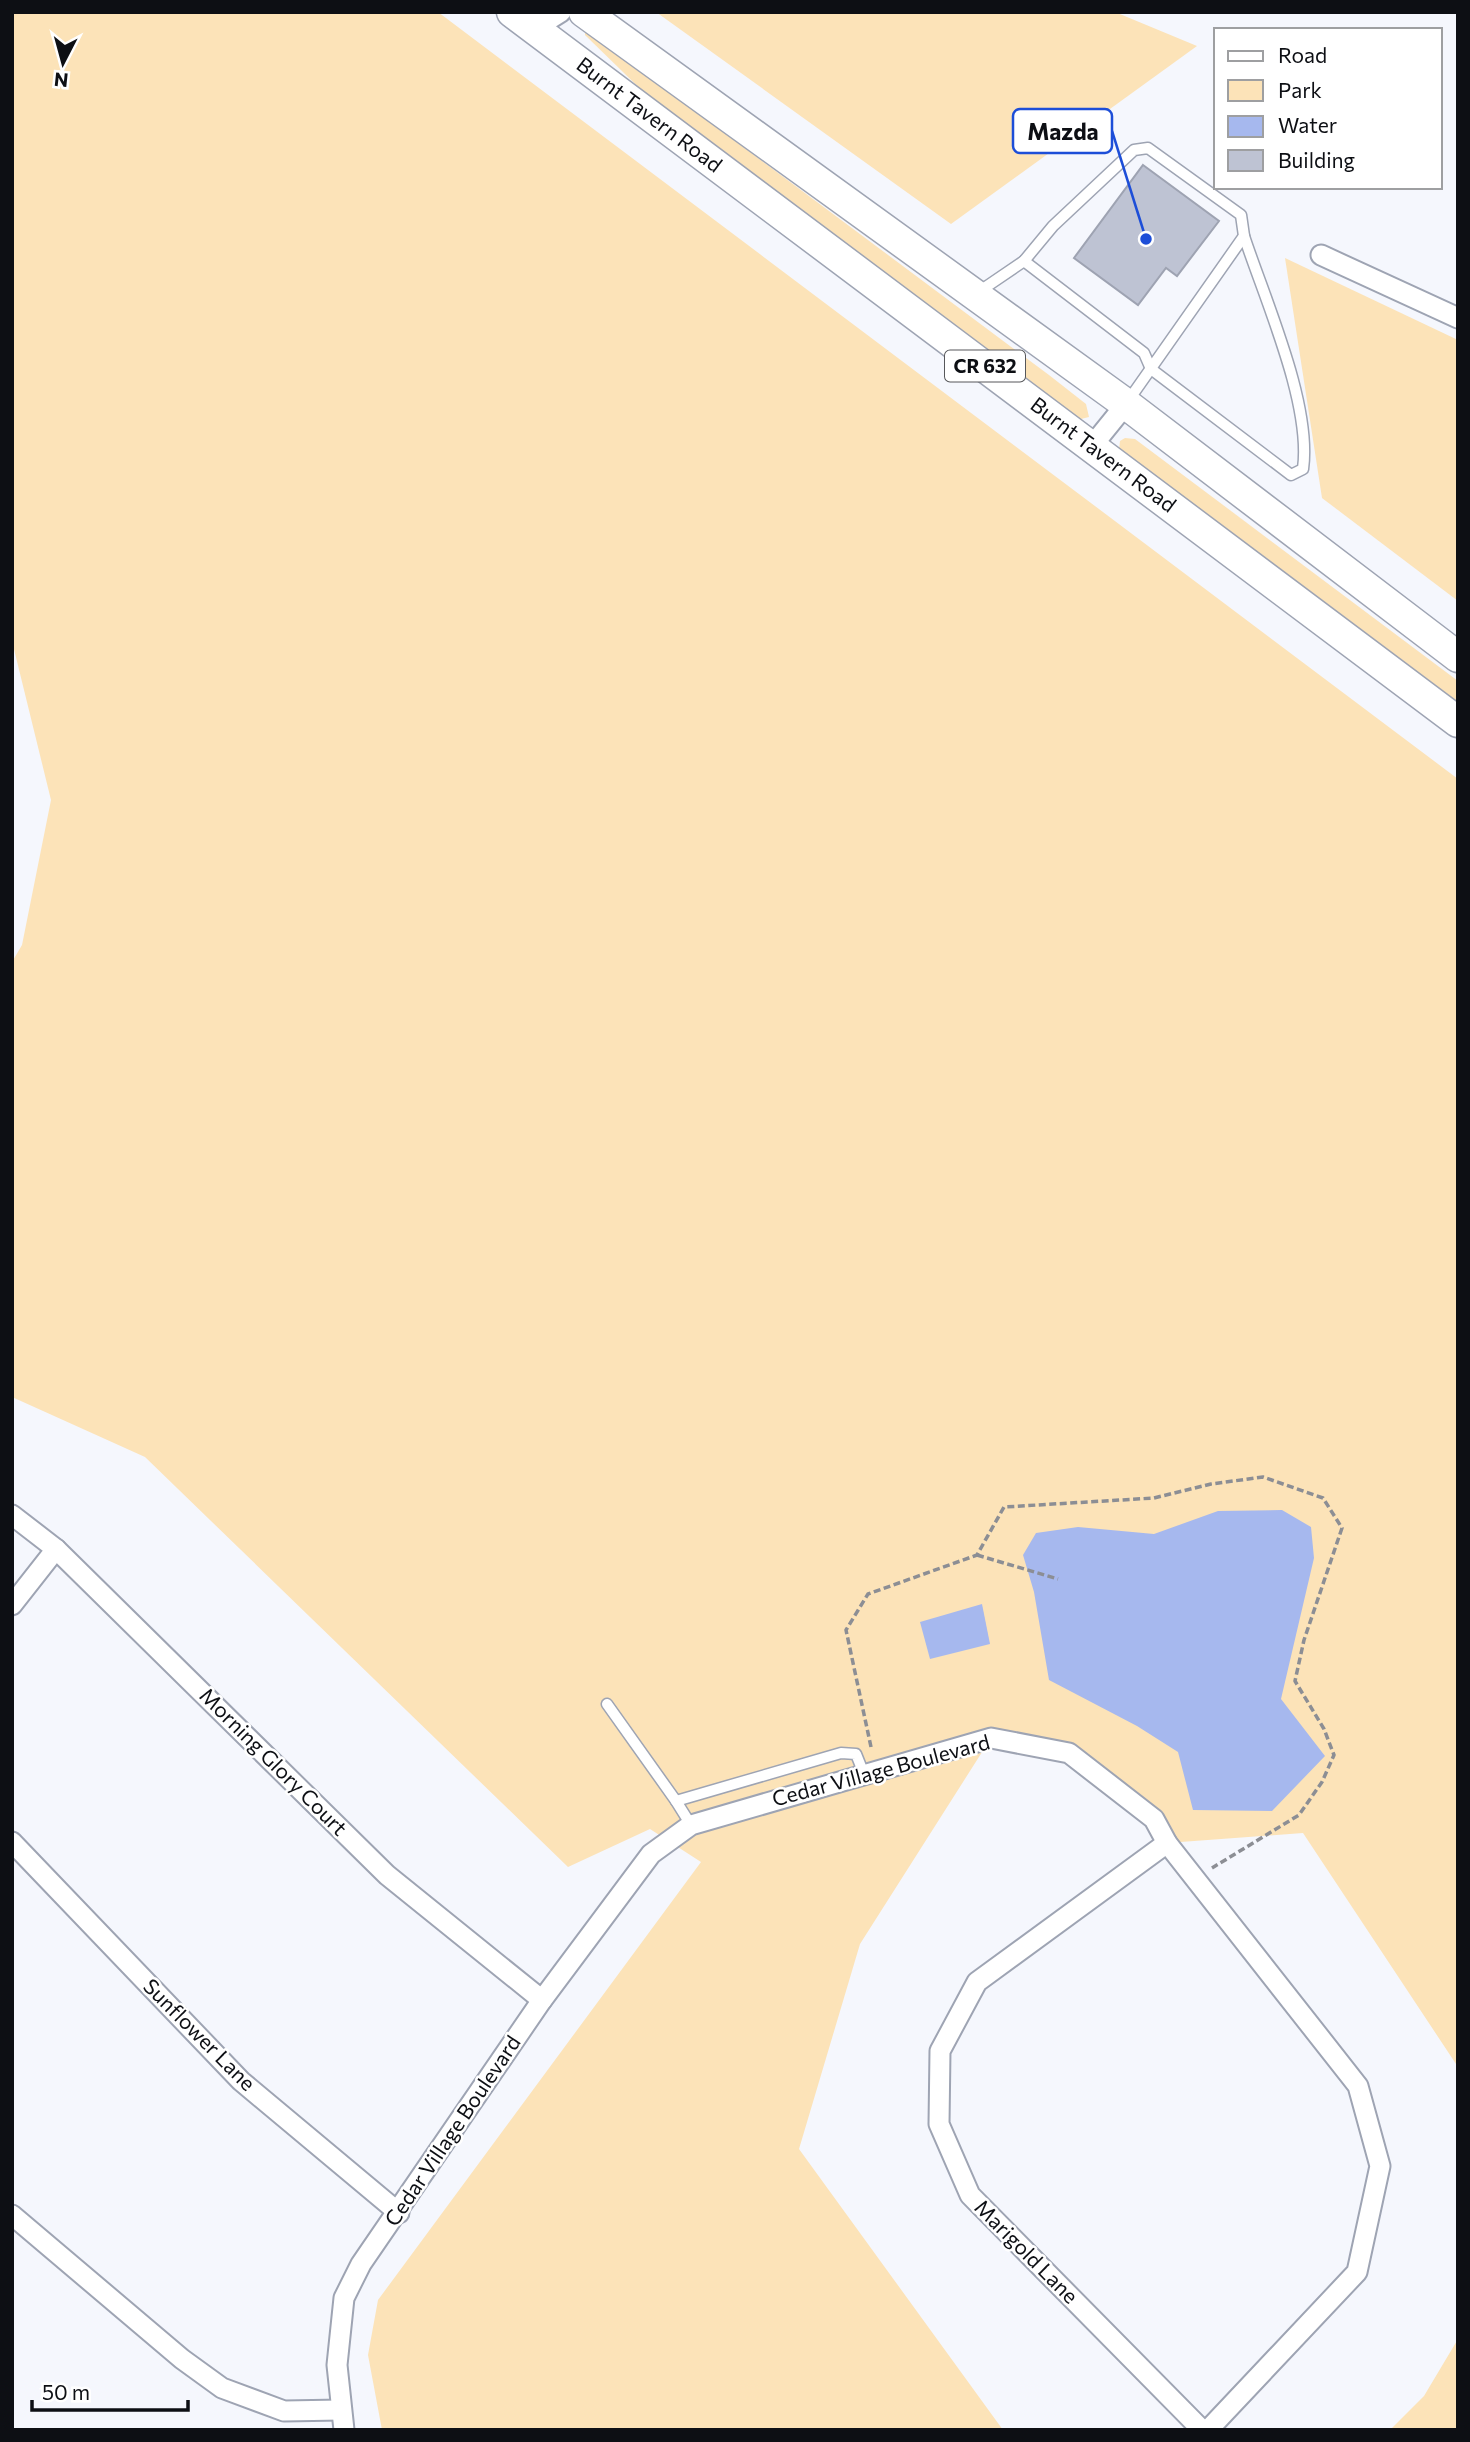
<svg xmlns="http://www.w3.org/2000/svg" width="1470" height="2442" font-family="Commissioner,sans-serif">
	<rect width="100%" height="100%" fill="#f5f7fd"/>
	<g fill="#fce3b8">
		<path d="M12 12H438L1458 779V2067L1303 1833 1167 1843 1069 1753 991 1738 860 1944 799 2149 1003 2430H382L368 2355 378 2300 701 1862 650 1829 568 1867 145 1457 12 1397V962L22 945 51 800 12 641Z"/>
		<path d="M656 12H1115L1197 46 951 224Z"/>
		<path d="M585 29 1049 375 1086 404 1089 417 1077 420 665 113 585 35Z"/>
		<path d="M1285 258 1458 340V601L1322 498Z"/>
		<path d="M1125 438 1135 439 1458 681V708L1119 450 1120 441Z"/>
		<path d="M1458 2339V2430H1390L1424 2396Z"/>
	</g>
	<g fill="#a6b8ee">
		<path d="M1282 1510 1311 1527 1314 1558 1281 1699 1325 1756 1272 1811 1193 1810 1178 1752 1137 1726 1049 1680 1034 1592 1023 1555 1036 1533 1078 1527 1154 1534 1218 1511Z"/>
		<path d="M982 1604 990 1644 930 1659 920 1622Z"/>
	</g>
	<path fill="#bec3d3" stroke="#9ea3b2" stroke-width="2" d="M1143 165 1219 221 1177 276 1166 268 1138 305 1074 258Z"/>
	<g fill="none" stroke-linecap="round" stroke-linejoin="round">
		<defs>
			<g id="lane">
				<path d="M1024 261 1144 353 1151 369 1291 475 1303 469C1312 404 1265 300 1244 236"/>
				<path d="M977 293 1024 261 1053 226 1134 150 1148 148 1241 215 1244 236 1128 401"/>
				<path d="M607 1704 676 1801"/>
				<path d="M691 1825 676 1801 841 1753 856 1754 864 1774"/>
			</g>
			<g id="street">
				<path d="M534 29 561 12"/>
				<path d="M1321 255 1458 318"/>
				<path d="M1092 446 1126 404"/>
				<path d="M12 1515 56 1549 387 1875 542 2000"/>
				<path d="M12 1605 56 1549"/>
				<path d="M12 1842 241 2081 399 2213"/>
				<path d="M1167 1843 977 1982 940 2051 939 2124 970 2195 1202 2430"/>
				<path d="M12 2215 182 2359 222 2388 284 2411 341 2410"/>
				<path d="M344 2430 337 2365 344 2298 361 2264 542 2000 651 1854 691 1825 991 1738 1069 1753 1154 1819 1167 1843 1358 2086 1380 2166 1357 2272 1208 2430"/>
			</g>
			<g id="primary">
				<path d="M512 12 1458 722"/>
				<path d="M584 12 1126 404 1458 657"/>
			</g>
		</defs>
		<use href="#lane" stroke="#9ea4b3" stroke-width="13"/>
		<use href="#street" stroke="#9ea4b3" stroke-width="23"/>
		<use href="#primary" stroke="#9ea4b3" stroke-width="33"/>
		<g stroke="#8c8e94" stroke-width="3.5" stroke-dasharray="7 3.5" stroke-linecap="butt">
			<path d="M977 1555 1058 1579"/>
			<path d="M871 1747 846 1630 868 1594 977 1555 1004 1507 1154 1498 1211 1484 1263 1477 1323 1498 1342 1528 1304 1640 1295 1681 1324 1729 1334 1755 1322 1782 1299 1815 1212 1868"/>
		</g>
		<use href="#lane" stroke="#fff" stroke-width="10"/>
		<use href="#street" stroke="#fff" stroke-width="19"/>
		<use href="#primary" stroke="#fff" stroke-width="30"/>
	</g>
	<g text-anchor="middle" stroke-width="5" stroke-linejoin="round" paint-order="stroke">
		<rect fill="#fff" stroke="#56575a" stroke-width="2" x="945" y="350.5" width="80" height="31" rx="5"/>
		<g font-size="19" font-weight="bold" fill="#0d0f14">
			<text x="985" y="373">CR 632</text>
		</g>
		<g font-size="21" fill="#0d0f14" stroke="#fff">
			<text transform="translate(649 115) rotate(37)" y="7">Burnt Tavern Road</text>
			<text transform="translate(1103 455) rotate(37)" y="7">Burnt Tavern Road</text>
			<text transform="translate(273 1762) rotate(45)" y="7">Morning Glory Court</text>
			<text transform="translate(881 1771) rotate(-15)" y="7">Cedar Village Boulevard</text>
			<text transform="translate(199 2035) rotate(45)" y="7">Sunflower Lane</text>
			<text transform="translate(453 2131) rotate(-56)" y="7">Cedar Village Boulevard</text>
			<text transform="translate(1026 2252) rotate(45)" y="7">Marigold Lane</text>
		</g>
	</g>
	<path fill="none" stroke="#1d4ed8" stroke-width="2.5" d="M1146 239L1112 131"/>
	<circle fill="#1d4ed8" stroke="#fff" stroke-width="2.5" cx="1146" cy="239" r="7"/>
	<rect fill="#fff" stroke="#1d4ed8" stroke-width="2.5" x="1013" y="109" width="99" height="44" rx="7"/>
	<g font-size="23" text-anchor="middle" font-weight="bold" fill="#0d0f14">
		<text x="1063" y="140">Mazda</text>
	</g>
	<rect width="1470" height="2442" fill="none" stroke="#0d0f14" stroke-width="28"/>
	<rect x="1214" y="28" width="228" height="161" fill="#ffffff" stroke="#9e9fa1" stroke-width="2"/>
	<rect x="1228" y="51" width="35" height="10" fill="#ffffff" stroke="#9e9fa1" stroke-width="2"/>
	<text x="1278" y="63" font-size="21" fill="#0d0f14">Road</text>
	<rect x="1228" y="80" width="35" height="21" fill="#fce3b8" stroke="#9e9fa1" stroke-width="2"/>
	<text x="1278" y="98" font-size="21" fill="#0d0f14">Park</text>
	<rect x="1228" y="116" width="35" height="21" fill="#a6b8ee" stroke="#9e9fa1" stroke-width="2"/>
	<text x="1278" y="133" font-size="21" fill="#0d0f14">Water</text>
	<rect x="1228" y="150" width="35" height="21" fill="#bec3d3" stroke="#9e9fa1" stroke-width="2"/>
	<text x="1278" y="168" font-size="21" fill="#0d0f14">Building</text>
	<g transform="translate(63 63) rotate(186)" stroke="#ffffff" stroke-width="5" paint-order="stroke">
	<path d="M0-5L12 26L0 18L-12 26Z" fill="#0d0f14"/>
	<text y="-10" font-size="19" font-weight="bold" text-anchor="middle" fill="#0d0f14">N</text>
	</g>
	<path d="M32 2400v10h156v-10" fill="none" stroke="#0d0f14" stroke-width="3.5"/>
	<text x="42" y="2400" font-size="21" fill="#0d0f14" stroke="#ffffff" stroke-width="5" paint-order="stroke">50 m</text>
</svg>
